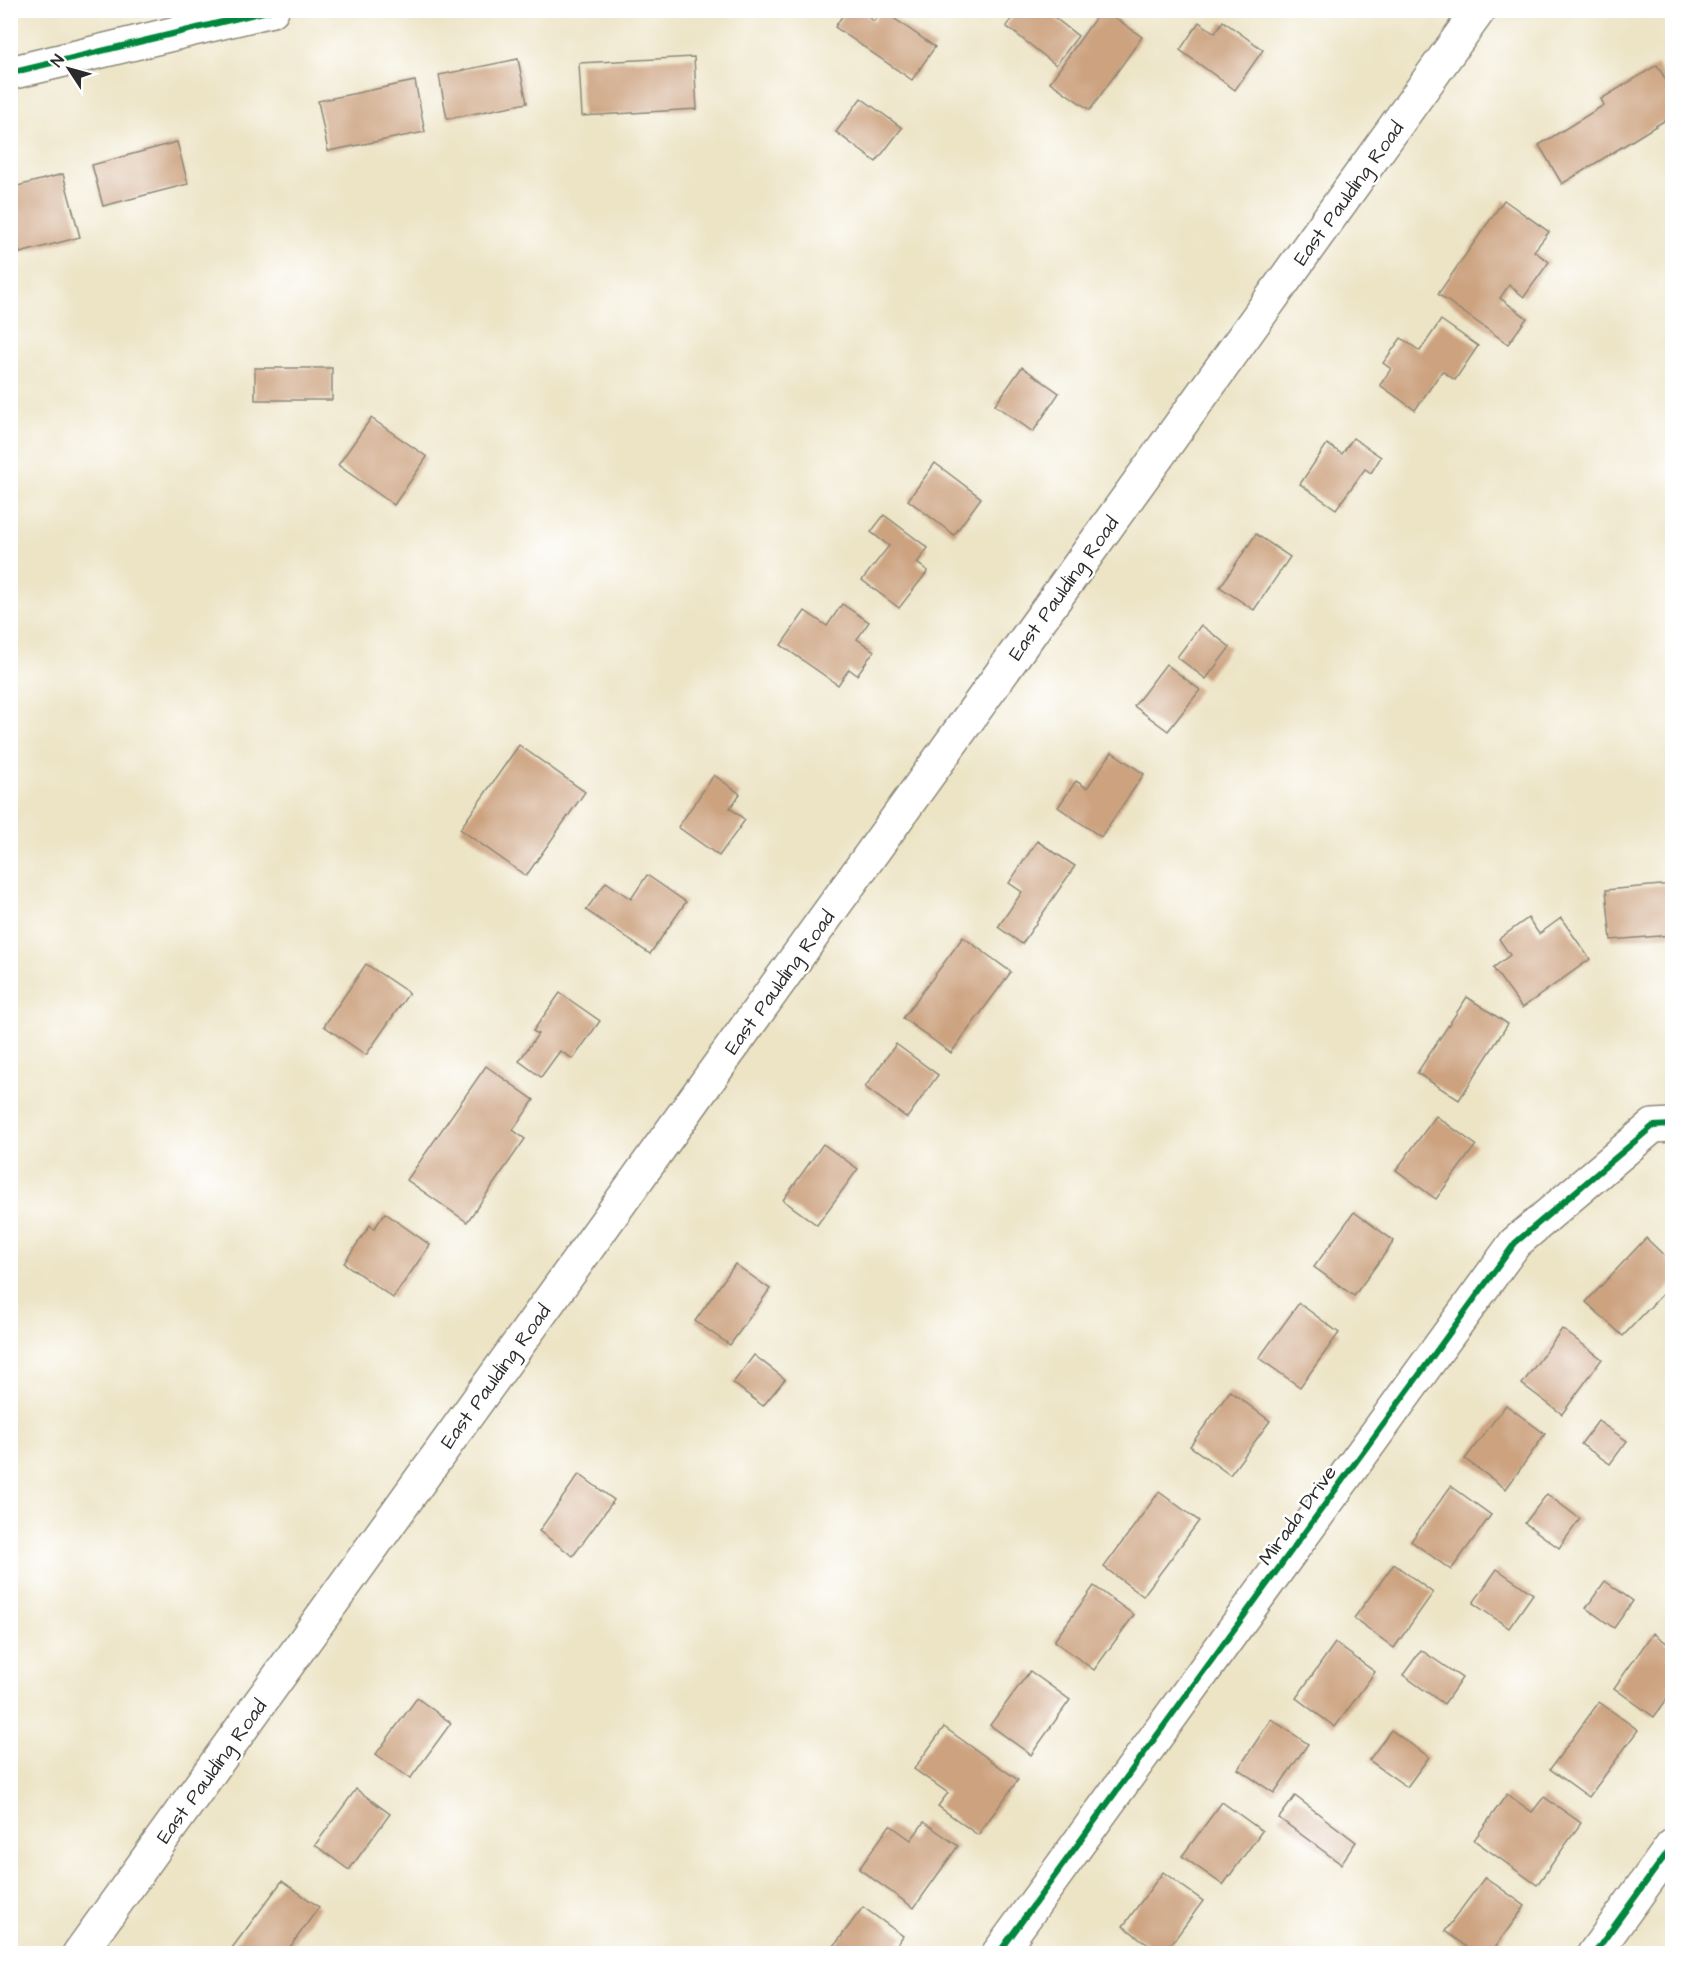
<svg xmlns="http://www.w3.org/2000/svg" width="1683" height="1964" font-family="'Architects Daughter',sans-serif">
	<rect width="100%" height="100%" fill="#fff"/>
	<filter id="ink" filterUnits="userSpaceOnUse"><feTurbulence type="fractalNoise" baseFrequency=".0167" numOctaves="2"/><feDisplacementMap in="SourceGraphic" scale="12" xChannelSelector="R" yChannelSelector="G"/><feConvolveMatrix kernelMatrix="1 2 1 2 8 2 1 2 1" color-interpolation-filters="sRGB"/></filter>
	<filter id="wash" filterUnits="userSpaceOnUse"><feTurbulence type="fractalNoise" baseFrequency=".008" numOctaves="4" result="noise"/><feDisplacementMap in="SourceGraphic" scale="24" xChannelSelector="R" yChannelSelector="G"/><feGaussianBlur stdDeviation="1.35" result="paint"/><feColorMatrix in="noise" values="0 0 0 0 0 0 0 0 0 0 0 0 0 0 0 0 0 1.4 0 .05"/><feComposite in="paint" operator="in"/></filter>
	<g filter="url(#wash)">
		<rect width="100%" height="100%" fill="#ede4c6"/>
		<g id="blocks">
			<g fill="#cca27f">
				<path d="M846 10H859L874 21 882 10 935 47 912 80 835 27Z"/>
				<path d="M1018 10H1045L1078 36 1056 65 1006 26Z"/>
				<path d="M1101 10H1104L1142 37 1090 110 1050 82Z"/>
				<path d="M1223 21 1263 50 1235 90 1180 50 1199 22 1215 33Z"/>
				<path d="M694 57 697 109 582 116 579 63Z"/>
				<path d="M518 59 527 103 447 119 439 75Z"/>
				<path d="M1657 65 1672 90V116L1562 184 1539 145 1604 105 1601 99Z"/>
				<path d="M415 81 425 132 328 151 318 101Z"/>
				<path d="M861 98 902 128 876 162 836 132Z"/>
				<path d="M177 142 188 184 103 206 92 165Z"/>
				<path d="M63 174 80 237 20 253 15 235 10 236V188Z"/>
				<path d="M1504 200 1549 232 1534 251 1549 262 1524 297 1509 285 1500 298 1527 318 1508 344 1438 294Z"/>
				<path d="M1441 320 1478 346 1455 380 1442 371 1415 410 1380 385 1391 369 1383 363 1401 338 1420 351Z"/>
				<path d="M1022 367 1059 393 1033 432 995 405Z"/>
				<rect x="255" y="368" width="77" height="32"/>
				<path d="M371 418 427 457 394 505 338 465Z"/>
				<path d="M1353 438 1381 457 1371 473 1365 469 1336 509 1300 484 1327 444 1342 454Z"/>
				<path d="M935 463 981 498 954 535 908 500Z"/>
				<path d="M884 515 928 548 917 563 928 571 899 608 862 580 889 546 871 532Z"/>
				<path d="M1256 534 1290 557 1254 610 1220 587Z"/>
				<path d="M842 604 869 622 857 639 874 651 857 675 849 669 838 685 781 645 805 611 827 626Z"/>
				<path d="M1201 625 1230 647 1206 679 1177 657Z"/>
				<path d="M1166 664 1200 690 1168 731 1134 706Z"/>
				<path d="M519 745 585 792 526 876 460 829Z"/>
				<path d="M1112 752 1144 774 1101 837 1058 807 1076 781 1087 788Z"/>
				<path d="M714 775 740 794 730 808 745 820 719 856 678 827Z"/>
				<path d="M1037 841 1075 866 1022 944 998 927 1022 892 1009 883Z"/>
				<path d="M647 875 686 902 650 954 586 910 606 882 631 899Z"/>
				<path d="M1672 884V935L1611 940 1606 890Z"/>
				<path d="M1528 918 1539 934 1561 918 1590 959 1522 1008 1493 968 1510 955 1499 939Z"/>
				<path d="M963 937 1011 972 951 1053 903 1018Z"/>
				<path d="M366 964 409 993 366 1055 324 1026Z"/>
				<path d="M560 993 600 1021 573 1059 560 1051 541 1077 519 1061 538 1034 533 1031Z"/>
				<path d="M1467 997 1508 1024 1459 1100 1417 1073Z"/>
				<path d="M896 1044 938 1075 907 1118 865 1087Z"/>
				<path d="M486 1066 534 1100 513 1130 525 1139 467 1222 407 1180Z"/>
				<path d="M1436 1116 1476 1145 1436 1199 1396 1170Z"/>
				<path d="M823 1144 858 1169 817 1225 783 1200Z"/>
				<path d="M1354 1212 1394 1241 1354 1296 1314 1267Z"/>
				<path d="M385 1213 430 1245 393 1298 344 1263 370 1225 374 1229Z"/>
				<path d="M1646 1238 1672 1263V1284L1623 1336 1586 1302Z"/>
				<path d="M735 1264 770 1289 730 1345 695 1321Z"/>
				<path d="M1299 1303 1339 1333 1300 1387 1259 1358Z"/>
				<path d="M1562 1329 1602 1359 1562 1414 1522 1384Z"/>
				<path d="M754 1355 785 1379 763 1406 733 1383Z"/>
				<path d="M1230 1391 1270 1421 1230 1475 1190 1446Z"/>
				<path d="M1506 1405 1545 1434 1506 1489 1465 1459Z"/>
				<path d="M1598 1421 1627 1441 1610 1464 1581 1444Z"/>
				<path d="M579 1474 614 1500 573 1556 539 1531Z"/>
				<path d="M1451 1486 1491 1515 1451 1570 1411 1541Z"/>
				<path d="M1159 1492 1199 1521 1143 1596 1104 1567Z"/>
				<path d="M1547 1494 1580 1519 1559 1548 1525 1523Z"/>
				<path d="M1394 1564 1433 1593 1394 1648 1354 1618Z"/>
				<path d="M1497 1569 1533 1594 1509 1628 1473 1603Z"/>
				<path d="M1605 1581 1633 1601 1614 1628 1586 1608Z"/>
				<path d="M1094 1586 1134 1615 1094 1670 1054 1641Z"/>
				<path d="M1653 1633 1672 1647V1692L1654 1717 1614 1688Z"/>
				<path d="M1335 1643 1375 1672 1335 1727 1296 1698Z"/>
				<path d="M1421 1650 1462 1678 1444 1704 1403 1675Z"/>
				<path d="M1030 1671 1070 1700 1031 1755 990 1725Z"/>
				<path d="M417 1698 451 1723 410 1779 376 1754Z"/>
				<path d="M1599 1702 1638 1730 1589 1797 1550 1769Z"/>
				<path d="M1271 1719 1308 1744 1274 1793 1238 1769Z"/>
				<path d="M944 1727 1018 1780 978 1835 938 1806 948 1793 914 1769Z"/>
				<path d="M1391 1730 1429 1757 1407 1787 1369 1760Z"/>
				<path d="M356 1789 390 1814 349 1870 315 1845Z"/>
				<path d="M1507 1794 1532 1812 1544 1797 1581 1823 1537 1885 1474 1840Z"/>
				<path d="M1295 1796 1356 1842 1341 1864 1279 1818Z"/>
				<path d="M1222 1802 1262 1831 1223 1885 1182 1856Z"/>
				<path d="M924 1822 958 1846 914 1908 859 1869 890 1825 911 1840Z"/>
				<path d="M1163 1872 1203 1901 1164 1954H1161L1123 1926Z"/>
				<path d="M1485 1877 1525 1906 1490 1954H1476L1445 1931Z"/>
				<path d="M282 1881 319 1907 285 1954H239L232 1948Z"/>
				<path d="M863 1907 903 1936 890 1954H828Z"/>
			</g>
		</g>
	</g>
	<g filter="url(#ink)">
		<use href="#blocks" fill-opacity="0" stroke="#8c8878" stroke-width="1.5"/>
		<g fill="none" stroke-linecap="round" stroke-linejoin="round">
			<defs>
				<g id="street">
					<path d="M998 1954 1515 1243 1653 1126 1672 1125"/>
					<path d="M1594 1954 1672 1846"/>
				</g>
				<g id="secondary">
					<path d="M10 73 272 10"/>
					<path d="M79 1954 1479 10"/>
				</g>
			</defs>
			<use href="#street" stroke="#8c8878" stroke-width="36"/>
			<use href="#secondary" stroke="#8c8878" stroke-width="36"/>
			<use href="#street" stroke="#fff" stroke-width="33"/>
			<use href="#secondary" stroke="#fff" stroke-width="33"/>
			<defs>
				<g id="cycleway">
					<path d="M10 73 272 10"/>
					<path d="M998 1954 1515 1243 1653 1126 1672 1125"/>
					<path d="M1594 1954 1672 1846"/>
				</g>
			</defs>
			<use href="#cycleway" stroke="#fff" stroke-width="10"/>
			<use href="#cycleway" stroke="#00873e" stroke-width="6"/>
		</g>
	</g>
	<g text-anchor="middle" stroke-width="5" stroke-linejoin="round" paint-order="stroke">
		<g font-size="20" fill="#2b2b2b" stroke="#fff">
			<text transform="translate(1348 193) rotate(-54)" y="7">East Paulding Road</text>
			<text transform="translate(1063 588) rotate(-54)" y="7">East Paulding Road</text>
			<text transform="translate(779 982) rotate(-54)" y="7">East Paulding Road</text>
			<text transform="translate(495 1376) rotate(-54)" y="7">East Paulding Road</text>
			<text transform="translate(1297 1515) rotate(-54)" y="7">Mirada Drive</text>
			<text transform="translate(211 1771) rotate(-54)" y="7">East Paulding Road</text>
		</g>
	</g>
	<rect width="1683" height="1964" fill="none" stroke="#fff" stroke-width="36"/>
	<g transform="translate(69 69) rotate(306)" stroke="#ffffff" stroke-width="4.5" paint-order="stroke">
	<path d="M0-4.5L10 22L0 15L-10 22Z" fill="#2b2b2b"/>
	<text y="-9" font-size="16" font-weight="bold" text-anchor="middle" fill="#2b2b2b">N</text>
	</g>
</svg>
